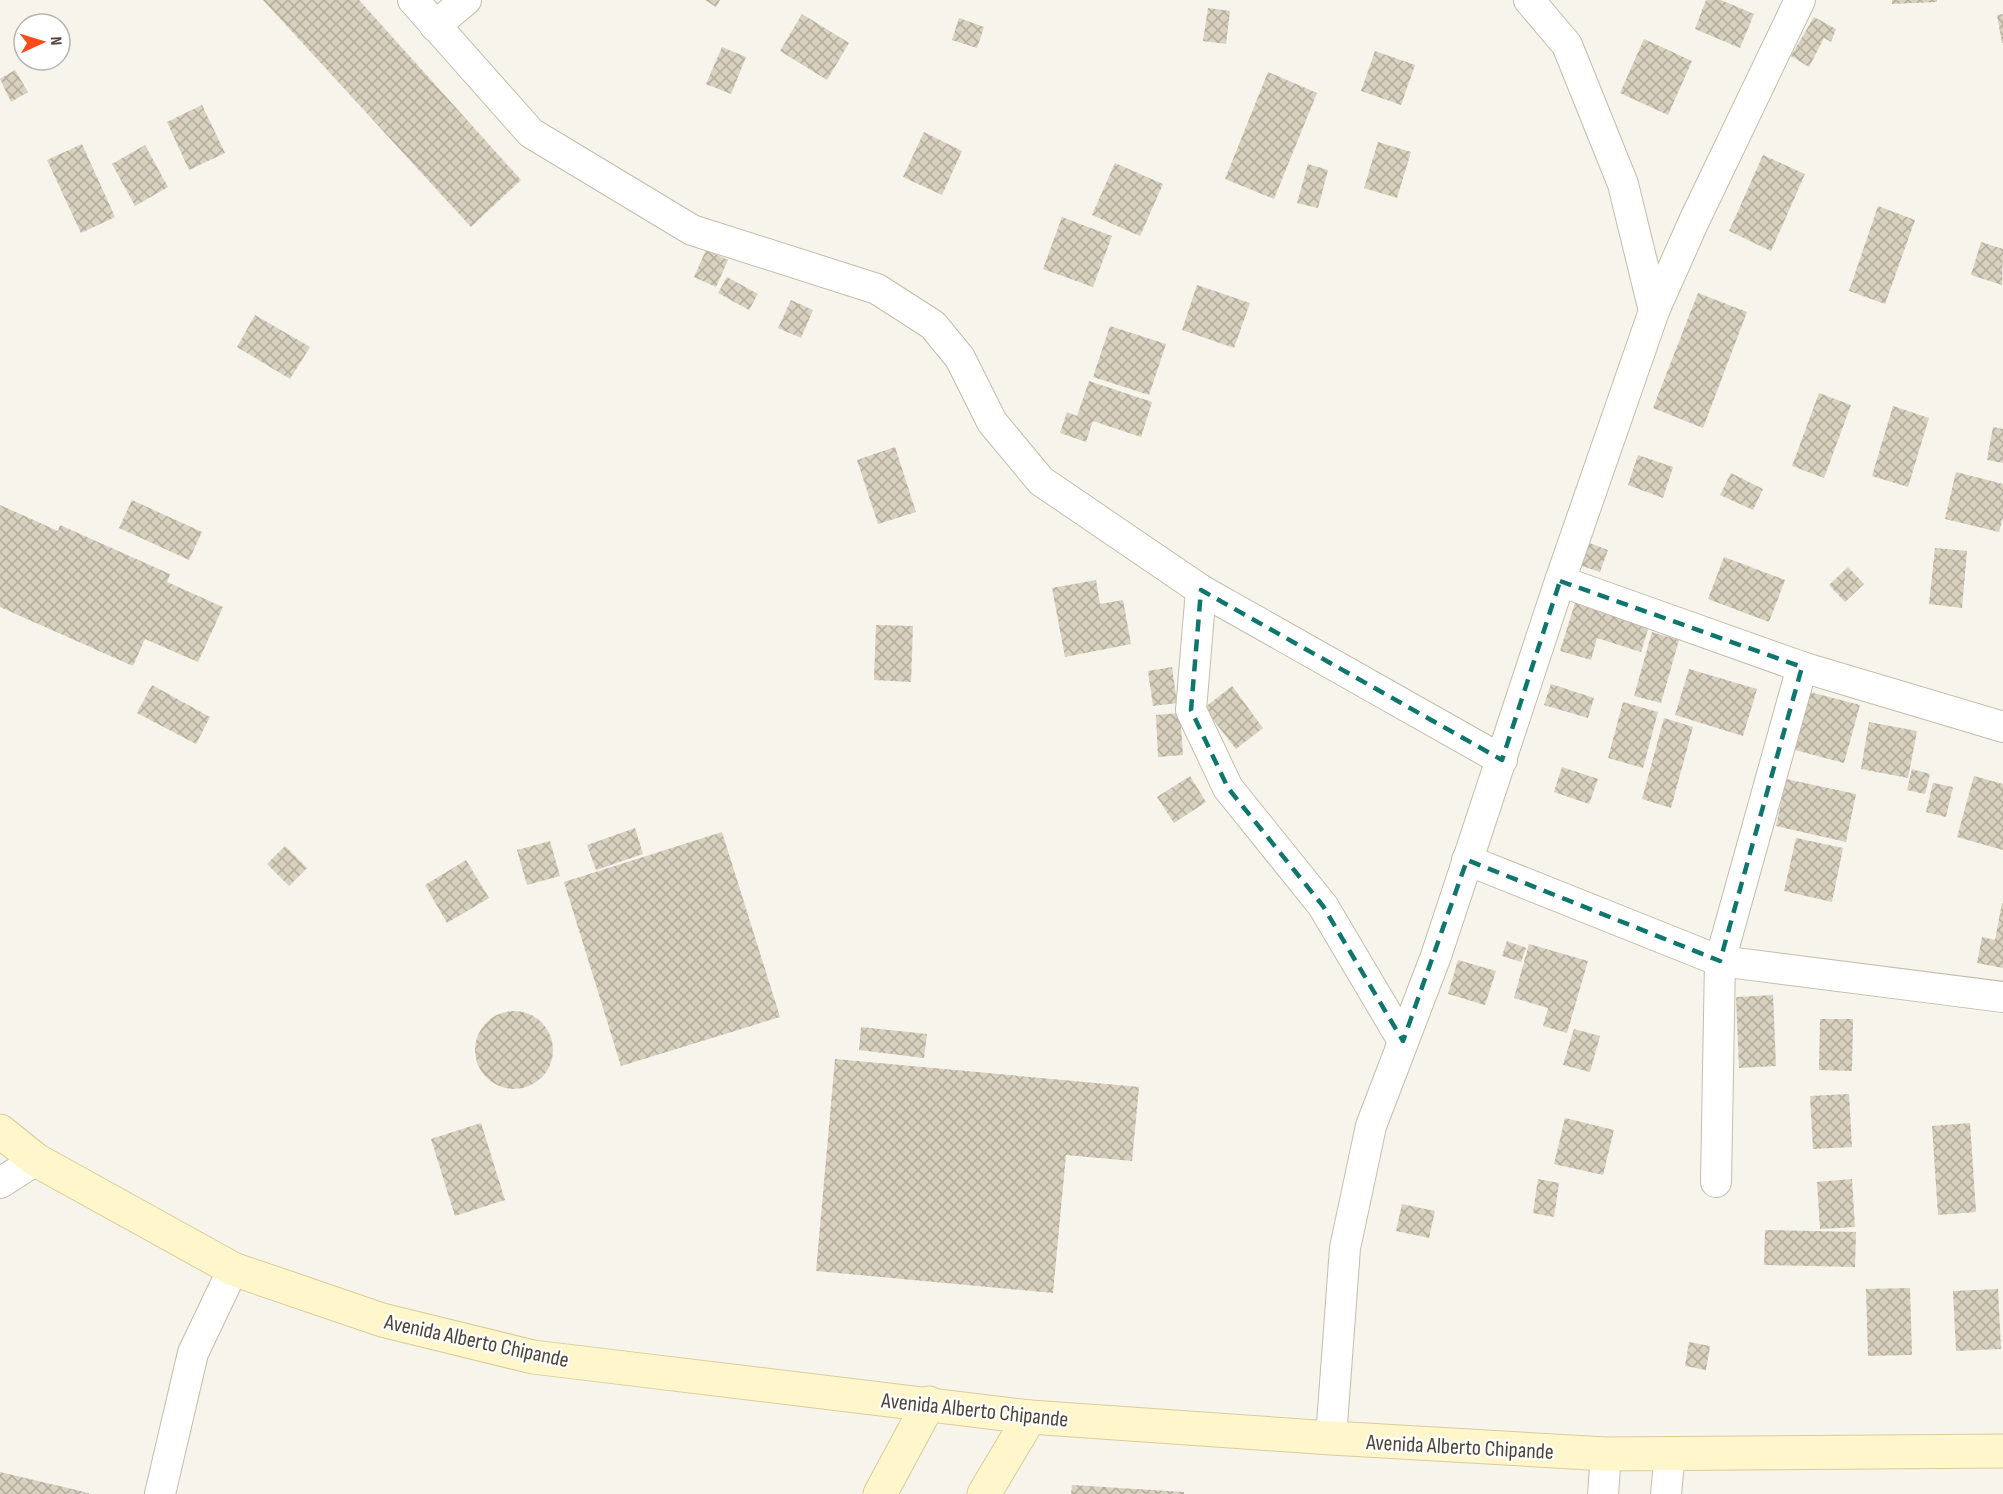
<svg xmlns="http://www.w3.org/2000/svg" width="2003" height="1494" font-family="'Sofia Sans Condensed',sans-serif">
	<defs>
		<pattern id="building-cross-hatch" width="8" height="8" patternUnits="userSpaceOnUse" patternTransform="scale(1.5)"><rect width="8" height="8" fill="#d9d1bf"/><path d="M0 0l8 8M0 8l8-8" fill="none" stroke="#b2ab9c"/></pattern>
	</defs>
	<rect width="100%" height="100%" fill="#f6f4eb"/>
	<g fill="url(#building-cross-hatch)">
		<path d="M263 0H359L521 180 471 227Z"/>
		<path d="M705 0H720L716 7Z"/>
		<path d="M1706 0H1721L1754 14 1740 48 1695 29Z"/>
		<path d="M1892 0H1937V2L1892 4Z"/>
		<path d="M1208 8 1230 11 1226 44 1203 41Z"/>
		<path d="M802 14 849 43 827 80 780 51Z"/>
		<path d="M2003 14V43H2002L1997 15Z"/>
		<path d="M1814 17 1836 29 1831 42 1824 38 1809 67 1791 56Z"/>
		<path d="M959 18 984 27 977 48 952 40Z"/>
		<path d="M1644 39 1692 61 1668 115 1620 93Z"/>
		<path d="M722 47 746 57 731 94 706 84Z"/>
		<path d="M1375 51 1415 65 1401 105 1361 91Z"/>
		<path d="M15 70 28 92 11 102 0 79Z"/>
		<path d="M1268 72 1317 93 1274 199 1225 179Z"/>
		<path d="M202 105 225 153 189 170 167 122Z"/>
		<path d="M924 132 962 151 942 195 903 177Z"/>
		<path d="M1378 142 1411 152 1397 198 1364 188Z"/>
		<path d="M82 144 115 217 81 233 47 160Z"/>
		<path d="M145 145 168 187 135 206 112 164Z"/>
		<path d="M1763 155 1805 174 1771 251 1729 231Z"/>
		<path d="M1115 163 1163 184 1140 236 1092 215Z"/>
		<path d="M1308 164 1328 170 1318 208 1297 203Z"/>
		<path d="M1878 206 1915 220 1885 304 1849 291Z"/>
		<path d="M1062 217 1112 236 1093 287 1043 269Z"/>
		<path d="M1981 242 2003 249 2002 285 1971 275Z"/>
		<path d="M706 250 728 260 716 287 694 277Z"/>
		<path d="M727 277 758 294 749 310 718 293Z"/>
		<path d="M1197 285 1250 303 1234 348 1182 330Z"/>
		<path d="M1698 293 1747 312 1703 428 1653 408Z"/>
		<path d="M791 300 813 310 801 338 778 328Z"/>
		<path d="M255 315 310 347 290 379 237 347Z"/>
		<path d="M1110 326 1166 344 1149 395 1093 377Z"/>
		<path d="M1089 381 1152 402 1141 437 1093 421 1086 442 1060 433 1067 412 1077 416Z"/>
		<path d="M1819 393 1851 405 1824 478 1792 466Z"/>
		<path d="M1893 406 1929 418 1908 487 1872 476Z"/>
		<path d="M1993 427 2003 429V463L1987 460Z"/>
		<path d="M895 447 916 512 878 524 857 460Z"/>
		<path d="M1638 455 1673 467 1663 498 1628 485Z"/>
		<path d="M1956 472 2003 484V517L1999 532 1945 519Z"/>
		<path d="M1731 473 1763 489 1753 510 1720 495Z"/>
		<path d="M132 500 202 532 189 560 119 528Z"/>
		<path d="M0 505 58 531 60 525 170 574 167 582 223 607 198 662 145 639 133 666 0 607Z"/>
		<path d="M1587 542 1608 550 1600 572 1579 565Z"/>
		<path d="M1935 548 1967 551 1962 608 1929 604Z"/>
		<path d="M1724 557 1785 580 1769 622 1708 599Z"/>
		<path d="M1848 567 1864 584 1845 602 1829 585Z"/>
		<path d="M1096 580 1100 604 1123 600 1131 644 1065 657 1052 588Z"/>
		<path d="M1575 603 1649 626 1641 652 1597 638 1591 660 1560 651Z"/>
		<path d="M876 625 913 626 911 682 874 680Z"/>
		<path d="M1652 632 1679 640 1661 703 1634 696Z"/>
		<path d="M1172 667 1177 703 1153 706 1148 671Z"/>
		<path d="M1689 669 1757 689 1743 736 1675 715Z"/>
		<path d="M1551 684 1594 698 1588 718 1544 705Z"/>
		<path d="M152 685 210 717 196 744 137 713Z"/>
		<path d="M1232 686 1263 728 1236 749 1204 708Z"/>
		<path d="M1806 691 1860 705 1844 763 1791 749Z"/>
		<path d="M1623 702 1658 712 1643 768 1608 758Z"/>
		<path d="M1180 713 1183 755 1158 757 1156 715Z"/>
		<path d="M1664 718 1693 727 1671 808 1642 799Z"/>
		<path d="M1869 722 1917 731 1908 778 1861 769Z"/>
		<path d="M1562 767 1598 779 1589 804 1554 792Z"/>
		<path d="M1912 769 1930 774 1925 794 1907 790Z"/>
		<path d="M1190 776 1206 802 1174 823 1157 797Z"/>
		<path d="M1974 776 2003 784V850L1957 837Z"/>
		<path d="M1786 779 1856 794 1846 842 1776 826Z"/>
		<path d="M1933 783 1953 787 1946 817 1926 812Z"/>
		<path d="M635 828 643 854 596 870 587 845Z"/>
		<path d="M722 832 780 1017 621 1066 564 882Z"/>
		<path d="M1796 838 1843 848 1832 902 1784 891Z"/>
		<path d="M550 841 560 876 527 885 517 850Z"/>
		<path d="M285 846 307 868 289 886 267 864Z"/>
		<path d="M466 860 489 898 447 923 425 885Z"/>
		<path d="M2002 903H2003V968L1977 963 1982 937 1995 940Z"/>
		<path d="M1507 941 1526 948 1521 962 1502 956Z"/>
		<path d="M1529 944 1588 961 1567 1033 1543 1026 1548 1008 1514 998Z"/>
		<path d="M1458 960 1496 971 1485 1005 1448 994Z"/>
		<path d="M1773 995 1776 1066 1739 1068 1736 997Z"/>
		<circle cx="514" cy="1050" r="39"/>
		<path d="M1820 1019H1853L1852 1071 1819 1070Z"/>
		<path d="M861 1027 927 1034 924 1058 859 1050Z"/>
		<path d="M1574 1029 1600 1036 1590 1072 1563 1065Z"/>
		<path d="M835 1059 1139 1087 1132 1161 1066 1155 1053 1293 816 1271Z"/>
		<path d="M1849 1094 1852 1147 1813 1149 1810 1096Z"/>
		<path d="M1565 1118 1614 1130 1603 1175 1554 1164Z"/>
		<path d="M481 1123 505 1200 455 1216 431 1139Z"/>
		<path d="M1970 1123 1976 1212 1938 1215 1932 1126Z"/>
		<path d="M1538 1179 1559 1183 1554 1217 1533 1213Z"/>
		<path d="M1852 1179 1855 1227 1820 1229 1817 1182Z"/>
		<path d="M1402 1204 1435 1211 1429 1238 1396 1231Z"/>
		<path d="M1765 1230 1856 1232 1855 1267 1764 1265Z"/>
		<path d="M1910 1288 1912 1355 1868 1356 1866 1289Z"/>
		<path d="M1998 1289 2001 1349 1956 1351 1953 1291Z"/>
		<path d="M1689 1342 1710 1346 1706 1370 1685 1366Z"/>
		<path d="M0 1472 89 1493V1494H0Z"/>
		<path d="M1072 1485 1184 1492V1494H1071Z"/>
	</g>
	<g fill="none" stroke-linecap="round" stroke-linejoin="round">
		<defs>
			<g id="street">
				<path d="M413 0 531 133 692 230 877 289 933 325 960 358 992 422 1041 481 1201 590 1502 760"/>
				<path d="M1529 0 1567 45 1623 184 1654 311"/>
				<path d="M435 26 466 0"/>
				<path d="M1560 581 1802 667 2003 727"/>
				<path d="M1201 590 1191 710 1228 788 1323 906 1403 1041"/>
				<path d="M1467 860 1720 961 2003 997"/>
				<path d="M1716 1182 1720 961 1802 667"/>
				<path d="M0 1183 36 1160"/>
				<path d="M1331 1438 1345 1248 1371 1126 1436 956 1560 581 1654 311 1694 221 1800 0"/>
				<path d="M160 1494 193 1353 233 1269"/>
				<path d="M1603 1494 1606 1454"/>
				<path d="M1666 1494 1670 1452"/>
			</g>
			<g id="secondary">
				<path d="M0 1131 36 1160 233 1269 382 1320 533 1357 1030 1417 1331 1438 1606 1454 2003 1451"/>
				<path d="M880 1494 929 1403"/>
				<path d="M984 1494 1030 1417"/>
			</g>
		</defs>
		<use href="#street" stroke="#c3bdac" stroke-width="32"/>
		<use href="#secondary" stroke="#dacc97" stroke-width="35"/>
		<use href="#street" stroke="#fff" stroke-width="30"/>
		<use href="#secondary" stroke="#fff6cc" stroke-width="33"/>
	</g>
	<path fill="none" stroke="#0f766e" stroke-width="4.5" stroke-dasharray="12 8" stroke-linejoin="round" d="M1560 581 1802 667 1720 961 1467 860 1403 1041 1323 906 1228 788 1191 710 1201 590 1502 760Z"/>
	<g text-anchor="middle" stroke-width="4.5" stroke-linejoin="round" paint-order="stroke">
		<g font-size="22" fill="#4c4537" stroke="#fff">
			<text transform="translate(477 1340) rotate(12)" y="8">Avenida Alberto Chipande</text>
			<text transform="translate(975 1409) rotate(6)" y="8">Avenida Alberto Chipande</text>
			<text transform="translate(1460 1446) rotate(3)" y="8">Avenida Alberto Chipande</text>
		</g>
	</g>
	<g transform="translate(42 42) rotate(86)"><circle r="28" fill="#ffffff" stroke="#b7b5af" stroke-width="1.5"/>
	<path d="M0-4.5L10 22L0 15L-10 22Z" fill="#ff4a19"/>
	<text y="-9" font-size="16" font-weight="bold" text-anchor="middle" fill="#4c4537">N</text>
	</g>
</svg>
